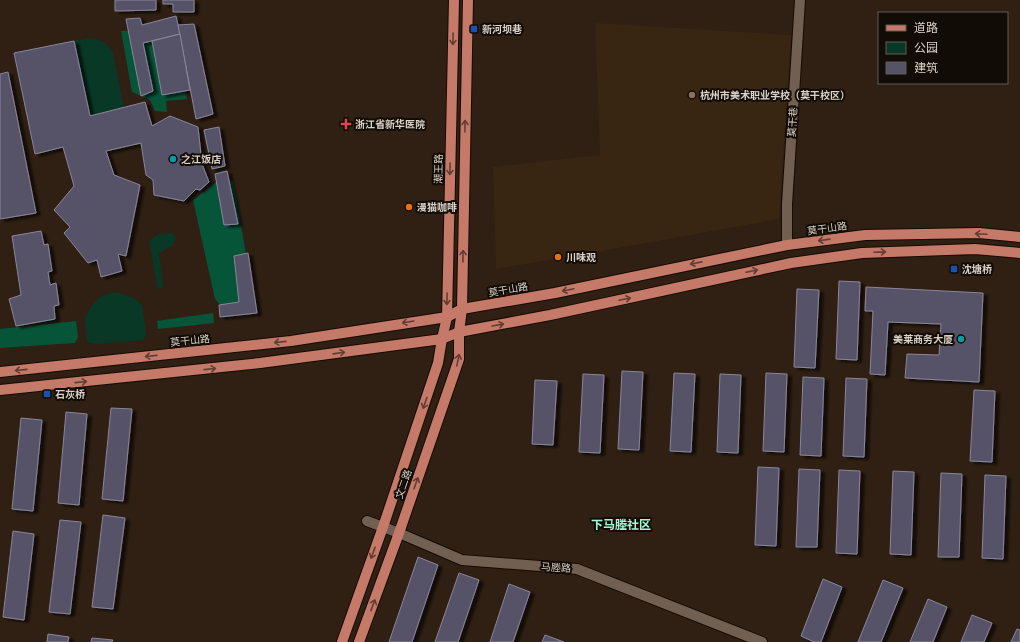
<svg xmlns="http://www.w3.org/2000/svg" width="1020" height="642" font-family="'Titillium Web','Noto Sans SC',sans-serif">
	<defs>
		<filter id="shadow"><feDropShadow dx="4.5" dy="2.5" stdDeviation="1" flood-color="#0009"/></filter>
	</defs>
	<rect width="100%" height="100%" fill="#2f2013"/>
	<path fill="#382512" d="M595 23 791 35 779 219 591 253 496 269 493 167 600 155Z"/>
	<g fill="#093826">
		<path d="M91 38C102 41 107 42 113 53L124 108 90 116 74 41Z"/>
		<path d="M172 233 176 238 173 245 159 253 163 287 158 289 149 241 159 234Z"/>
		<path d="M117 292 135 299 142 305 146 333 144 340 96 344 87 342 85 318 91 307 98 299 106 294Z"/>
	</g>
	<g fill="#065539">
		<path d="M155 30 166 89 183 86 187 99 166 101 167 112 155 111 150 100 132 92 121 31Z"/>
		<path d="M220 179 233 181 255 304 223 308 215 299 193 200Z"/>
		<path d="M213 313 214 323 158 329 157 321Z"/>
		<path d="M76 321 78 337 75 343 0 348V329Z"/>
	</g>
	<g fill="#575367" stroke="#89859b" filter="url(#shadow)">
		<path d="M115 0H156V10L115 11Z"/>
		<path d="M163 0H194V12H173V4H163Z"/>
		<path d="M176 16 180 34 143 43 153 91 141 96 126 19 140 18 142 25Z"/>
		<path d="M194 24 213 114 196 119 178 25Z"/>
		<path d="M180 34 190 90 162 95 152 41Z"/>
		<path d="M74 41 90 116 145 102 152 126 170 116 198 127 202 164 209 182 200 190 196 189 184 201 154 195 153 180 146 175 141 143 106 151 114 175 140 185 126 256 118 254 122 271 101 277 97 260 88 263 64 233 70 227 54 210 74 186 63 147 35 154 14 53Z"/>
		<path d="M8 72 36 213 0 219V74Z"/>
		<path d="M219 127 225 166 212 169 204 130Z"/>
		<path d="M227 171 238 224 224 225 215 174Z"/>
		<path d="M41 231 44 245 48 244 52 271 48 272 50 285 56 283 59 305 54 306 55 319 16 326 9 299 21 295 12 236Z"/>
		<path d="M248 253 257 313 220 317 219 305 239 302 234 256Z"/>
		<path d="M839 281 860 282 857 360 836 359Z"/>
		<path d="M866 287 983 293 979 382 905 378 907 354 939 355 941 324 888 322 885 375 870 374 873 311H865Z"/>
		<path d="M797 289 819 290 815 368 794 367Z"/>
		<path d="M622 371 643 372 639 450 618 449Z"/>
		<path d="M674 373 695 374 691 452 670 451Z"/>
		<path d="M766 373 787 374 784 452 763 451Z"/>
		<path d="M583 374 604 375 600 453 579 452Z"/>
		<path d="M720 374 741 375 738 453 717 452Z"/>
		<path d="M803 377 824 378 821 456 800 455Z"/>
		<path d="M846 378 867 379 864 457 843 456Z"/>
		<path d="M535 380 557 381 553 445 532 444Z"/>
		<path d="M974 390 995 391 992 462 970 461Z"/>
		<path d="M111 408 132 409 123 501 102 499Z"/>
		<path d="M66 412 87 414 79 505 58 503Z"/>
		<path d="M21 418 42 420 33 511 12 509Z"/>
		<path d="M758 467 779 468 776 546 755 545Z"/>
		<path d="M799 469 820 470 817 547H796Z"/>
		<path d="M839 470 860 471 857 554 836 553Z"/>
		<path d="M893 471 914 472 911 555 890 554Z"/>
		<path d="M941 473 962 474 959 557H938Z"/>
		<path d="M985 475 1006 476 1003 559 982 558Z"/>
		<path d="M103 515 125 518 113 609 92 607Z"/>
		<path d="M60 520 81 522 70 614 49 612Z"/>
		<path d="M13 531 34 534 24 620 3 617Z"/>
		<path d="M418 557 438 565 412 642H389Z"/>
		<path d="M459 573 479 580 458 642H435Z"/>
		<path d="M823 579 842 587 821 642H814L801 636Z"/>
		<path d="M883 580 903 588 881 642H858Z"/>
		<path d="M509 584 530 592 513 642H490Z"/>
		<path d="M928 599 947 607 933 642H910Z"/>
		<path d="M972 615 992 623 984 642H961Z"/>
		<path d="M1017 629 1020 630V642H1011Z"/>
		<path d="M48 634 69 637 68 642H47Z"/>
		<path d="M545 635 564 642H542Z"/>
		<path d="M92 638 113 640 112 642H91Z"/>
	</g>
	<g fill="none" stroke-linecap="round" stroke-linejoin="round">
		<defs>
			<g id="minor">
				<path d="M787 245V204L800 0"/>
				<path d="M367 521 399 533 462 560 577 569 762 642"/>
			</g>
			<g id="major">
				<path d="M0 372 291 341 447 317 462 309 555 293 787 245 865 235 979 233 1020 237"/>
				<path d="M0 390 260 363 442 339 459 332 550 315 791 263 862 253 975 249 1020 253"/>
				<path d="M342 642 383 527 438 363 442 339 447 317 454 0"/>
				<path d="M359 642 399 533 459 359V332L462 309 468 0"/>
			</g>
		</defs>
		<use href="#minor" stroke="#160a01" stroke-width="12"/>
		<use href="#major" stroke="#160a01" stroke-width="12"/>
		<use href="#minor" stroke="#716051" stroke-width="10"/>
		<use href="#major" stroke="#c57969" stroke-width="10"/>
	</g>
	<defs><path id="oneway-shaft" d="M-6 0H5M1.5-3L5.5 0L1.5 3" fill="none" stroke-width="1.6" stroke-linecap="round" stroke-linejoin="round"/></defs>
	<g stroke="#633d33">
		<use href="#oneway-shaft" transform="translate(453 39) rotate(91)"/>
		<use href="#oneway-shaft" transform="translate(465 126) rotate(-89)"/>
		<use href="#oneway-shaft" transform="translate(450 169) rotate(91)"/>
		<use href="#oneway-shaft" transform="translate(981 234) rotate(-177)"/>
		<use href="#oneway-shaft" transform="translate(824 240) rotate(172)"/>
		<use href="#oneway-shaft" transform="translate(880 252) rotate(-2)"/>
		<use href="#oneway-shaft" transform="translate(463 256) rotate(-89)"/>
		<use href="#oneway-shaft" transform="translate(696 263) rotate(169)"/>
		<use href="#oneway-shaft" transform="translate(752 271) rotate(-12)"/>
		<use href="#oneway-shaft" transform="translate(568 290) rotate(168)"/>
		<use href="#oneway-shaft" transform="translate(447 299) rotate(91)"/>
		<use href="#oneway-shaft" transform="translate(625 299) rotate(-12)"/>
		<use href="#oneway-shaft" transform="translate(408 322) rotate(171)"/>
		<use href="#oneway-shaft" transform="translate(498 325) rotate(-10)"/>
		<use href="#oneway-shaft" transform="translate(280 342) rotate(174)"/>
		<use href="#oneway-shaft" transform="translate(339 353) rotate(-8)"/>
		<use href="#oneway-shaft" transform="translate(151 356) rotate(174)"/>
		<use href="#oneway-shaft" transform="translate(458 360) rotate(-79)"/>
		<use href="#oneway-shaft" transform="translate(210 369) rotate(-6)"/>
		<use href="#oneway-shaft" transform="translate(21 370) rotate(174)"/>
		<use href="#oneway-shaft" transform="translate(81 382) rotate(-6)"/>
		<use href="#oneway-shaft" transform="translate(425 403) rotate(109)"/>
		<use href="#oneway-shaft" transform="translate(416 483) rotate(-71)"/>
		<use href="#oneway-shaft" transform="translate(373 553) rotate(110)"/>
		<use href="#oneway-shaft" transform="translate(373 605) rotate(-70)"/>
	</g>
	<g fill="#1a4fb4" stroke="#120c06" stroke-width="1.5">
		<rect x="470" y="25" width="8" height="8" rx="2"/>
		<rect x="950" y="265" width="8" height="8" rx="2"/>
		<rect x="43" y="390" width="8" height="8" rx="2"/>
	</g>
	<circle fill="#8d6e63" stroke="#120c06" stroke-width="1.5" cx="692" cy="95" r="4"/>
	<path fill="#e0444e" stroke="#120c06" stroke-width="1.5" d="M344 118h4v4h4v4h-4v4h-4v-4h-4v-4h4z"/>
	<g fill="#0f9aa8" stroke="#120c06" stroke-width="1.5">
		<circle cx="173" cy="159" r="4"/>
		<circle cx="961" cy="339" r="4"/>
	</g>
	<g fill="#e8710a" stroke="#120c06" stroke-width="1.5">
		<circle cx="409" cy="207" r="4"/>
		<circle cx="558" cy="257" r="4"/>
	</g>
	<g text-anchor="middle" stroke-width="4" stroke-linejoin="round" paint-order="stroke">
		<g font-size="10" font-weight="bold" fill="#dbd1c8" stroke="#120c06" text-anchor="start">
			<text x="482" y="33">新河坝巷</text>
			<text x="700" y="99">杭州市美术职业学校（莫干校区）</text>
			<text x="355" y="128">浙江省新华医院</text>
			<text x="181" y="163">之江饭店</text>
			<text x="417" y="211">漫猫咖啡</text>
			<text x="566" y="261">川味观</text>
			<text x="962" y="273">沈塘桥</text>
			<text x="953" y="343" text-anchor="end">美莱商务大厦</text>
			<text x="55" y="398">石灰桥</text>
		</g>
		<g font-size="10" fill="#dbd1c8" stroke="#120c06">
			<text transform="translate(792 122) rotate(-86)" y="4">莫干巷</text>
			<text transform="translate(438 169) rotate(-89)" y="4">潮王路</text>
			<text transform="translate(827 228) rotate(-8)" y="4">莫干山路</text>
			<text transform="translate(508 289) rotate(-10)" y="4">莫干山路</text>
			<text transform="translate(190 340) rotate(-6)" y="4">莫干山路</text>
			<text transform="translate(403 484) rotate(-71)" y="4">文二路</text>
			<text transform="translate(556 567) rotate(4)" y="4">马塍路</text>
		</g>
		<g font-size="12" font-weight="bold" fill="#9ff9d7" stroke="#120c06">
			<text x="621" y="529">下马塍社区</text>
		</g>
	</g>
	<rect x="878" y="12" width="130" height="72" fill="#120c06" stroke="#625b54"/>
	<rect x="886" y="25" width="20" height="6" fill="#c57969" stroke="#625b54"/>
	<text x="914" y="32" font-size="12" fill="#dbd1c8">道路</text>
	<rect x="886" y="42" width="20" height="12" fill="#093826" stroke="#625b54"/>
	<text x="914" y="52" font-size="12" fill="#dbd1c8">公园</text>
	<rect x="886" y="62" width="20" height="12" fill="#575367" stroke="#625b54"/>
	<text x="914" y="72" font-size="12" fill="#dbd1c8">建筑</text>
</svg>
